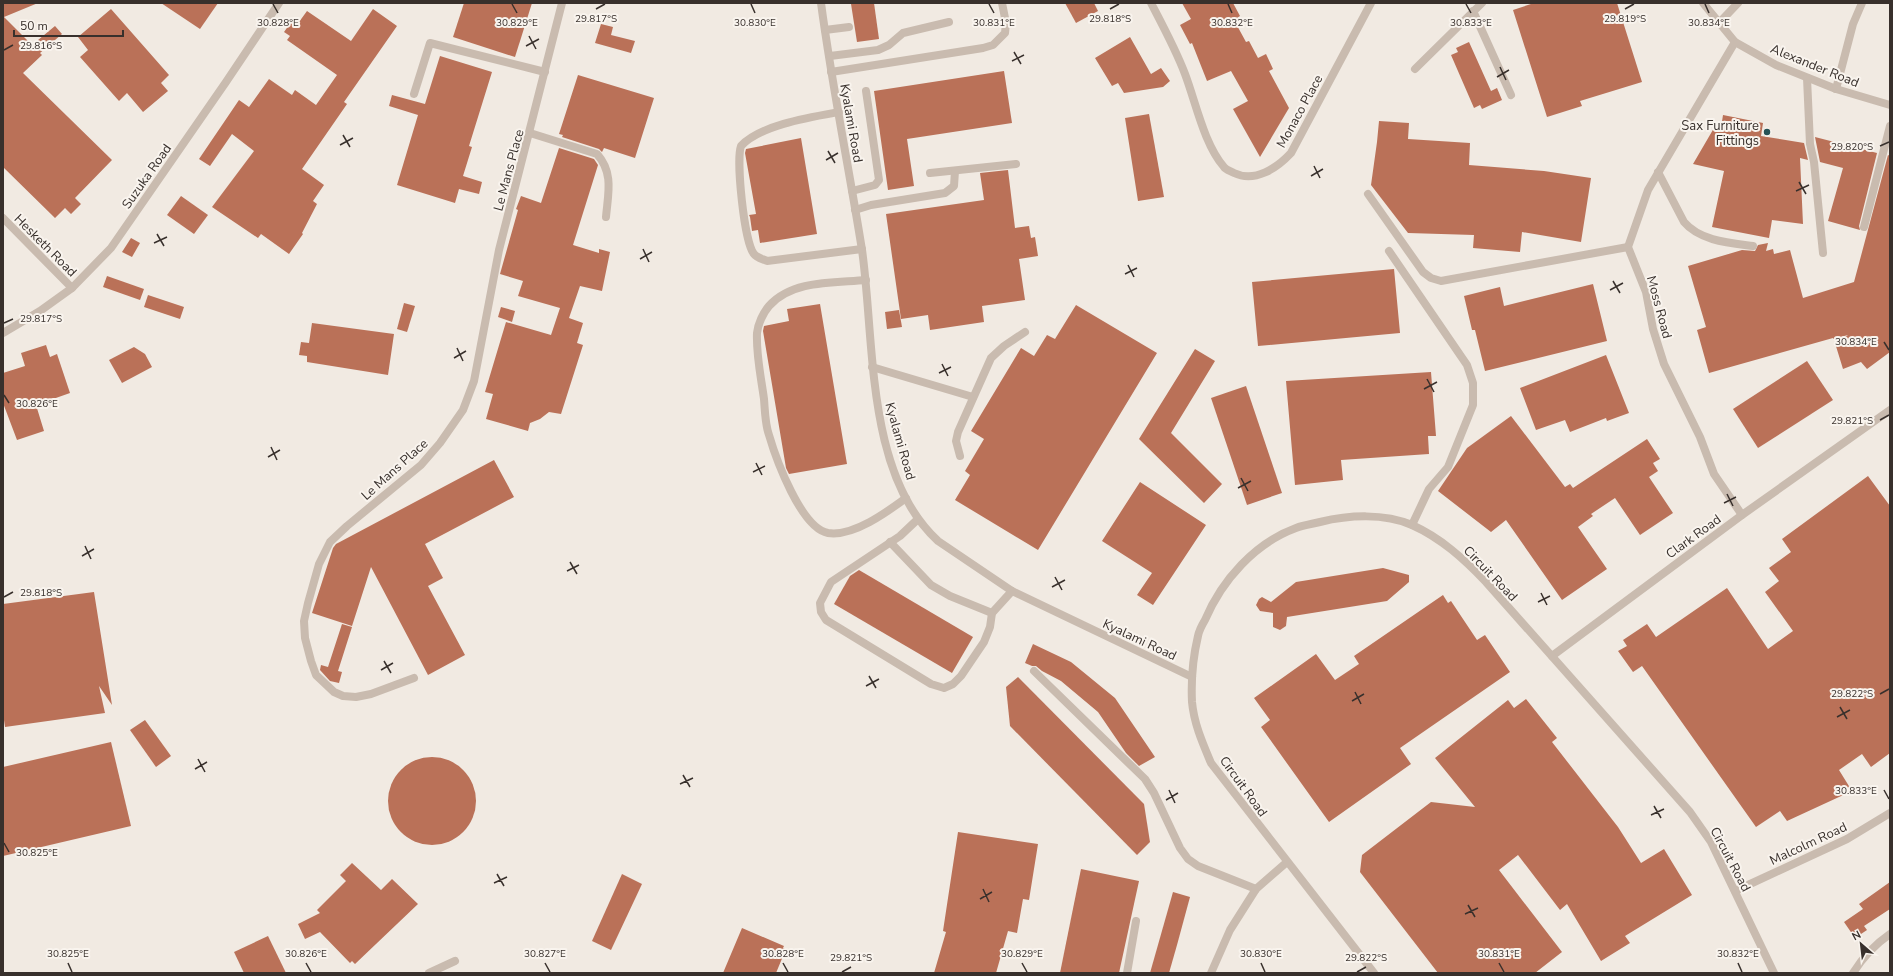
<svg xmlns="http://www.w3.org/2000/svg" width="1893" height="976" font-family="'Nunito Sans',sans-serif">
	<rect width="100%" height="100%" fill="#f1eae2"/>
	<g fill="#ba7158">
		<path d="M3 3H38L4 17 32 45 55 26 62 34 40 53 42 55 23 73 112 160 75 198 81 204 71 214 65 208 55 218 3 167Z"/>
		<path d="M161 3H218L200 29Z"/>
		<path d="M464 3H532L515 57 453 37Z"/>
		<path d="M861 3H874L879 39 857 42 851 4Z"/>
		<path d="M1065 3H1094L1098 11 1076 23Z"/>
		<path d="M1182 3H1233L1240 16 1234 20 1246 42 1249 41 1258 58 1266 54 1273 69 1269 71 1289 108 1260 157 1233 109 1248 101 1231 71 1207 81 1192 43 1190 44 1180 25 1191 19Z"/>
		<path d="M1534 3H1617L1642 82 1580 101 1582 106 1547 117 1513 10Z"/>
		<path d="M111 9 169 75 161 83 168 91 143 112 127 93 119 101 80 57 88 50 78 37Z"/>
		<path d="M373 9 397 26 344 102 347 104 302 169 324 185 313 201 317 204 302 233 303 234 289 254 261 234 258 238 212 207 254 151 232 134 210 166 199 159 239 100 249 107 269 79 292 95 295 90 316 105 337 75 287 40 290 36 284 32 294 18 299 22 307 11 351 41Z"/>
		<path d="M601 24 613 27 611 35 635 41 631 53 595 43Z"/>
		<path d="M1130 37 1151 74 1161 68 1170 81 1163 87 1124 93 1118 83 1112 86 1095 58Z"/>
		<path d="M1469 42 1491 91 1497 88 1502 100 1482 109 1480 105 1474 108 1451 55 1458 52 1456 48Z"/>
		<path d="M440 56 492 72 469 146 472 147 463 176 482 182 479 194 459 189 455 203 397 185 418 115 389 106 392 95 425 104Z"/>
		<path d="M1004 71 1012 123 907 139 914 186 888 190 874 91Z"/>
		<path d="M578 75 654 98 635 158 604 148 602 152 599 149 562 137 563 135 559 134Z"/>
		<path d="M1149 114 1164 197 1138 201 1125 118Z"/>
		<path d="M1723 115 1763 123 1761 136 1804 143 1808 160 1800 158 1803 224 1772 220 1769 238 1712 227 1724 171 1693 164 1714 128H1721Z"/>
		<path d="M1379 121 1409 123 1408 139 1470 143 1469 165 1544 171 1591 178 1581 242 1522 232 1520 252 1473 248 1474 235 1408 233 1371 185 1377 142Z"/>
		<path d="M1815 137 1877 153 1859 226 1860 230 1828 221 1843 168 1820 162Z"/>
		<path d="M801 138 817 234 760 243 758 230 752 231 750 217 749 215 756 214 745 153 746 149Z"/>
		<path d="M559 148 594 159 598 165 573 245 599 253V249L610 252 602 291 580 286 569 318 583 323 577 343 583 345 561 414 549 412 540 419 530 423 528 431 486 419 493 394 485 392 506 322 551 335 560 308 518 296 523 281 500 274 518 210 516 209 521 196 541 203Z"/>
		<path d="M1888 155 1890 156V352L1867 369 1861 362 1843 369 1835 343 1848 335 1833 339V338L1709 373 1697 330 1706 327 1688 266 1742 250 1755 251 1758 245 1768 243 1766 251 1773 249 1774 254 1790 250 1803 298 1854 282Z"/>
		<path d="M1008 170 1015 228 1029 226 1031 238 1035 237 1038 256 1019 259 1025 300 982 306 984 322 930 330 928 315 901 319 886 214 984 200 980 173Z"/>
		<path d="M181 196 208 215 194 234 167 215Z"/>
		<path d="M131 238 140 243 132 257 122 252Z"/>
		<path d="M1394 269 1400 333 1258 346 1252 282Z"/>
		<path d="M107 276 144 289 140 300 103 287Z"/>
		<path d="M1593 284 1607 341 1485 371 1475 330H1472L1464 296 1500 287 1504 306Z"/>
		<path d="M148 295 184 307 180 319 144 307Z"/>
		<path d="M404 303 415 306 407 332 397 329Z"/>
		<path d="M820 304 847 464 789 474 786 468 763 331 764 326 789 321 787 309Z"/>
		<path d="M1076 305 1157 353 1038 550 955 500 970 475 965 471 984 439 971 431 1021 348 1034 356 1047 335 1055 339Z"/>
		<path d="M501 307 515 311 512 322 498 317Z"/>
		<path d="M899 310 902 327 887 329 885 312Z"/>
		<path d="M312 323 394 334 388 375 307 362V356L299 355 301 342 309 343Z"/>
		<path d="M46 345 50 357 57 354 70 393 36 405 44 431 17 440 3 403V373L25 366 21 353Z"/>
		<path d="M134 347 145 354 152 367 122 383 109 360Z"/>
		<path d="M1195 349 1215 361 1171 433 1222 484 1204 503 1139 439Z"/>
		<path d="M1606 355 1629 413 1607 421 1606 418 1570 432 1565 420 1536 430 1520 388Z"/>
		<path d="M1807 361 1833 400 1758 448 1733 409Z"/>
		<path d="M1431 372 1436 436H1428L1429 454 1341 460 1343 480 1295 485 1286 381Z"/>
		<path d="M1246 386 1282 493 1247 505 1211 398Z"/>
		<path d="M1511 416 1565 487 1570 484 1573 488 1647 439 1660 459 1653 463 1658 471 1649 477 1673 513 1640 535 1615 498 1591 514 1593 516 1578 527 1607 569 1562 600 1506 520 1491 532 1438 491 1467 448Z"/>
		<path d="M494 460 514 497 425 544 443 578 428 586 465 655 428 675 371 567 352 626 312 613 333 548 336 544Z"/>
		<path d="M1868 476 1890 506V753L1871 767 1862 754 1839 770 1852 791 1787 821 1780 811 1756 827 1642 666 1633 672 1618 651 1627 646 1623 640 1647 624 1656 637 1727 588 1768 649 1793 631 1765 592 1779 581 1769 568 1791 552 1782 539Z"/>
		<path d="M1140 482 1206 525 1153 605 1137 595 1152 573 1102 541Z"/>
		<path d="M1383 568 1409 575V582L1387 601 1287 617 1286 626 1280 630 1273 627V613L1260 611 1256 605 1259 599 1262 597 1271 602 1296 582Z"/>
		<path d="M859 570 973 637 952 673 834 604 850 576Z"/>
		<path d="M94 592 112 705 99 686 105 713 5 727 3 713V604Z"/>
		<path d="M1443 595 1448 603 1451 601 1477 640 1485 635 1510 672 1400 748 1411 764 1329 822 1261 727 1270 720 1254 698 1316 654 1335 680 1359 664 1354 656Z"/>
		<path d="M342 624 352 627 338 671 342 672 339 683 330 681 320 670 321 665 328 667Z"/>
		<path d="M1033 644 1071 662 1115 698 1155 757 1139 766 1126 753 1098 712 1061 681 1042 671 1036 666H1032L1025 663Z"/>
		<path d="M1018 677 1144 804 1150 842 1137 855 1010 726 1006 687Z"/>
		<path d="M1526 699 1557 738 1552 742 1618 827 1641 863 1664 849 1692 895 1625 936 1630 943 1601 961 1567 904 1560 910 1518 855 1499 870 1562 952 1535 973H1438L1360 872 1362 855 1431 802 1475 807 1435 758 1508 700 1514 708Z"/>
		<path d="M145 720 171 756 156 767 130 730Z"/>
		<path d="M111 742 131 826 3 856V767Z"/>
		<circle cx="432" cy="801" r="44"/>
		<path d="M958 832 1038 844 1029 900 1023 899 1017 933 1008 931 996 973H934L946 932 943 931Z"/>
		<path d="M352 863 381 890 392 879 418 904 355 964 352 961 350 963 320 932 305 939 298 924 320 913 317 910 346 881 340 875Z"/>
		<path d="M1081 869 1139 881 1119 973H1060Z"/>
		<path d="M622 874 642 884 611 950 592 941Z"/>
		<path d="M1890 882V909L1864 926 1867 930 1855 938 1844 922 1863 909 1859 904Z"/>
		<path d="M1173 892 1190 897 1177 945 1169 973H1150Z"/>
		<path d="M742 928 784 946 783 948 786 949 776 973H723Z"/>
		<path d="M268 936 286 973H244L234 952Z"/>
	</g>
	<g fill="none" stroke-linecap="round" stroke-linejoin="round">
		<g stroke="#c9bbaf" stroke-width="8">
			<path d="M821 3C832 86 849 168 862 250 875 340 865 474 938 541L1012 591 1192 677"/>
			<path d="M1151 3C1163 26 1176 50 1185 74 1196 103 1204 144 1224 167 1226 170 1231 171 1234 173 1255 183 1277 168 1291 153L1371 3"/>
			<path d="M1703 3 1735 42 1776 65 1836 89 1890 105"/>
			<path d="M1473 11 1511 95"/>
			<path d="M1719 23 1738 3"/>
			<path d="M825 30 849 27"/>
			<path d="M1735 42 1648 190 1628 247 1646 292 1653 329 1664 364 1700 437 1714 474 1742 515"/>
			<path d="M830 56 878 50 889 45 903 33 949 22"/>
			<path d="M1415 69 1482 3"/>
			<path d="M831 72 983 48 993 45 1005 33 1006 23 1002 3"/>
			<path d="M1807 78 1810 144 1814 162 1823 253"/>
			<path d="M1836 89 1853 24 1862 3"/>
			<path d="M414 94 430 43 545 72"/>
			<path d="M839 112C811 117 760 125 741 146 736 160 744 242 754 254 757 258 763 259 767 261L862 249"/>
			<path d="M530 133 597 154C614 173 608 194 606 217"/>
			<path d="M1658 172 1684 222C1700 241 1730 243 1753 246"/>
			<path d="M930 173 1016 164"/>
			<path d="M852 191 875 185 879 180 866 91"/>
			<path d="M1368 194 1423 272 1431 278 1441 281 1628 247"/>
			<path d="M855 210 871 205 945 193 954 186 955 171"/>
			<path d="M3 218 72 288"/>
			<path d="M1864 227 1890 126"/>
			<path d="M1389 251 1467 365 1473 383V405L1448 467 1429 489 1412 525"/>
			<path d="M866 280C834 283 792 280 769 306 763 313 758 324 757 333 756 355 761 377 764 399 765 411 765 424 769 435 776 459 801 528 828 533 853 537 887 512 906 498"/>
			<path d="M3 333 40 311 72 288 111 248 226 82 279 3"/>
			<path d="M872 367 973 397"/>
			<path d="M960 456 956 441 958 432 991 358 1004 346 1025 332"/>
			<path d="M918 519 900 536 831 582 820 603 821 612 826 620 931 684 944 688 953 684 961 676 984 642 990 627 992 613 1012 591"/>
			<path d="M890 542 931 585 950 596 992 613"/>
			<path d="M1552 656 1742 515 1890 410"/>
			<path d="M1034 671 1145 779 1154 793 1180 848 1188 859 1198 866 1256 889"/>
			<path d="M414 678 371 694 356 697 343 696 334 692 316 675 311 661 305 638 304 621 308 603 319 564 330 542 347 526 421 465 440 443 463 410 474 381 499 250 562 3"/>
			<path d="M1735 891 1847 839 1890 813"/>
			<path d="M429 973 455 961"/>
			<path d="M1127 973 1136 921"/>
			<path d="M1211 973 1230 930 1256 889 1287 862"/>
			<path d="M1374 973 1211 763C1203 744 1194 724 1192 702 1191 681 1193 657 1198 636 1199 631 1202 625 1205 620 1222 580 1255 543 1296 528 1304 525 1312 524 1320 522 1349 515 1384 513 1412 525 1441 538 1464 559 1486 582L1690 812 1711 842 1774 973"/>
			<path d="M1853 973C1863 957 1874 945 1890 934"/>
		</g>
	</g>
	<path fill="none" stroke="#38302c" stroke-width="1.5" d="M273 4 278 13M512 4 517 13M751 4 755 13M989 4 994 13M1228 4 1232 13M1466 4 1471 13M1705 4 1709 13M596 9 605 4M1110 9 1119 4M1625 9 1634 4M529 36 536 49M526 46 539 39M4 50 13 45M1014 52 1021 64M1012 61 1024 55M1500 67 1506 80M1497 77 1509 70M343 135 350 147M340 145 353 138M1880 146 1889 142M828 151 835 163M826 160 838 153M1314 166 1320 178M1311 176 1323 169M1799 182 1806 194M1796 191 1809 185M157 234 164 246M154 243 167 237M643 249 649 262M640 259 652 252M1128 265 1134 277M1125 274 1137 268M1613 281 1620 293M1610 290 1623 283M4 323 13 319M1884 342 1889 350M457 348 463 361M454 358 466 351M942 364 948 376M939 373 951 367M1427 379 1434 392M1424 389 1437 382M4 395 9 403M1880 420 1889 415M271 447 277 460M268 457 280 450M756 463 762 475M753 472 765 466M1241 478 1248 491M1238 488 1251 481M1727 494 1733 506M1724 503 1736 497M85 546 91 559M82 556 94 549M570 562 577 574M567 571 579 565M1055 577 1062 590M1052 587 1065 580M1541 593 1547 605M4 597 13 592M1538 602 1550 596M384 661 391 673M381 670 393 663M869 676 876 688M866 686 879 679M1355 692 1361 704M1880 694 1889 689M1352 701 1364 694M1840 707 1847 719M1837 717 1850 710M198 759 205 772M195 769 207 762M683 775 690 787M680 784 693 778M1169 790 1175 803M1884 790 1889 799M1166 800 1178 793M1654 806 1661 818M1651 815 1664 809M4 843 9 852M497 874 504 886M494 883 507 877M983 889 989 902M980 899 992 892M1468 905 1475 917M1465 914 1478 908M68 963 72 972M306 963 311 972M545 963 550 972M783 963 788 972M1022 963 1027 972M1261 963 1265 972M1499 963 1504 972M1738 963 1742 972M842 972 851 967M1357 972 1366 967"/>
	<circle fill="#255256" stroke="#f9f4ee" stroke-width="1.5" cx="1767" cy="132" r="4"/>
	<g text-anchor="middle" stroke-width="4" stroke-linejoin="round" paint-order="stroke">
		<g font-size="13" fill="#38302c" stroke="#f9f4ee">
			<text transform="translate(1815 65) rotate(22)" y="5">Alexander Road</text>
			<text transform="translate(1299 111) rotate(-61)" y="5">Monaco Place</text>
			<text transform="translate(852 123) rotate(80)" y="5">Kyalami Road</text>
			<text transform="translate(508 170) rotate(-75)" y="5">Le Mans Place</text>
			<text transform="translate(146 176) rotate(-55)" y="5">Suzuka Road</text>
			<text transform="translate(46 245) rotate(45)" y="5">Hesketh Road</text>
			<text transform="translate(1660 307) rotate(75)" y="5">Moss Road</text>
			<text transform="translate(901 441) rotate(74)" y="5">Kyalami Road</text>
			<text transform="translate(394 469) rotate(-42)" y="5">Le Mans Place</text>
			<text transform="translate(1693 536) rotate(-36)" y="5">Clark Road</text>
			<text transform="translate(1491 573) rotate(46)" y="5">Circuit Road</text>
			<text transform="translate(1140 639) rotate(25)" y="5">Kyalami Road</text>
			<text transform="translate(1244 786) rotate(54)" y="5">Circuit Road</text>
			<text transform="translate(1808 843) rotate(-25)" y="5">Malcolm Road</text>
			<text transform="translate(1731 859) rotate(62)" y="5">Circuit Road</text>
		</g>
		<g font-size="13" fill="#38302c" stroke="#f9f4ee" text-anchor="end">
			<text x="1759" y="130">Sax Furniture<tspan x="1759" dy="15">Fittings</tspan></text>
		</g>
	</g>
	<g font-size="10" text-anchor="middle" fill="#38302c" stroke="#f9f4ee" stroke-width="4" stroke-linejoin="round" paint-order="stroke">
		<text x="596" y="22">29.817°S</text>
		<text x="1110" y="22">29.818°S</text>
		<text x="1625" y="22">29.819°S</text>
		<text x="278" y="26">30.828°E</text>
		<text x="517" y="26">30.829°E</text>
		<text x="755" y="26">30.830°E</text>
		<text x="994" y="26">30.831°E</text>
		<text x="1232" y="26">30.832°E</text>
		<text x="1471" y="26">30.833°E</text>
		<text x="1709" y="26">30.834°E</text>
		<text x="41" y="49">29.816°S</text>
		<text x="1852" y="150">29.820°S</text>
		<text x="41" y="322">29.817°S</text>
		<text x="1856" y="345">30.834°E</text>
		<text x="37" y="407">30.826°E</text>
		<text x="1852" y="424">29.821°S</text>
		<text x="41" y="596">29.818°S</text>
		<text x="1852" y="697">29.822°S</text>
		<text x="1856" y="794">30.833°E</text>
		<text x="37" y="856">30.825°E</text>
		<text x="68" y="957">30.825°E</text>
		<text x="306" y="957">30.826°E</text>
		<text x="545" y="957">30.827°E</text>
		<text x="783" y="957">30.828°E</text>
		<text x="1022" y="957">30.829°E</text>
		<text x="1261" y="957">30.830°E</text>
		<text x="1499" y="957">30.831°E</text>
		<text x="1738" y="957">30.832°E</text>
		<text x="851" y="961">29.821°S</text>
		<text x="1366" y="961">29.822°S</text>
	</g>
	<rect width="1893" height="976" fill="none" stroke="#38302c" stroke-width="8"/>
	<g transform="translate(1861 944) rotate(332)" stroke="#f9f4ee" stroke-width="3" paint-order="stroke">
	<path d="M0-3L7 15L0 10L-7 15Z" fill="#38302c"/>
	<text y="-6" font-size="11" font-weight="bold" text-anchor="middle" fill="#38302c">N</text>
	</g>
	<path d="M14 30v6h109v-6" fill="none" stroke="#38302c" stroke-width="2"/>
	<text x="20" y="30" font-size="12" fill="#38302c" stroke="#f9f4ee" stroke-width="3" paint-order="stroke">50 m</text>
</svg>
